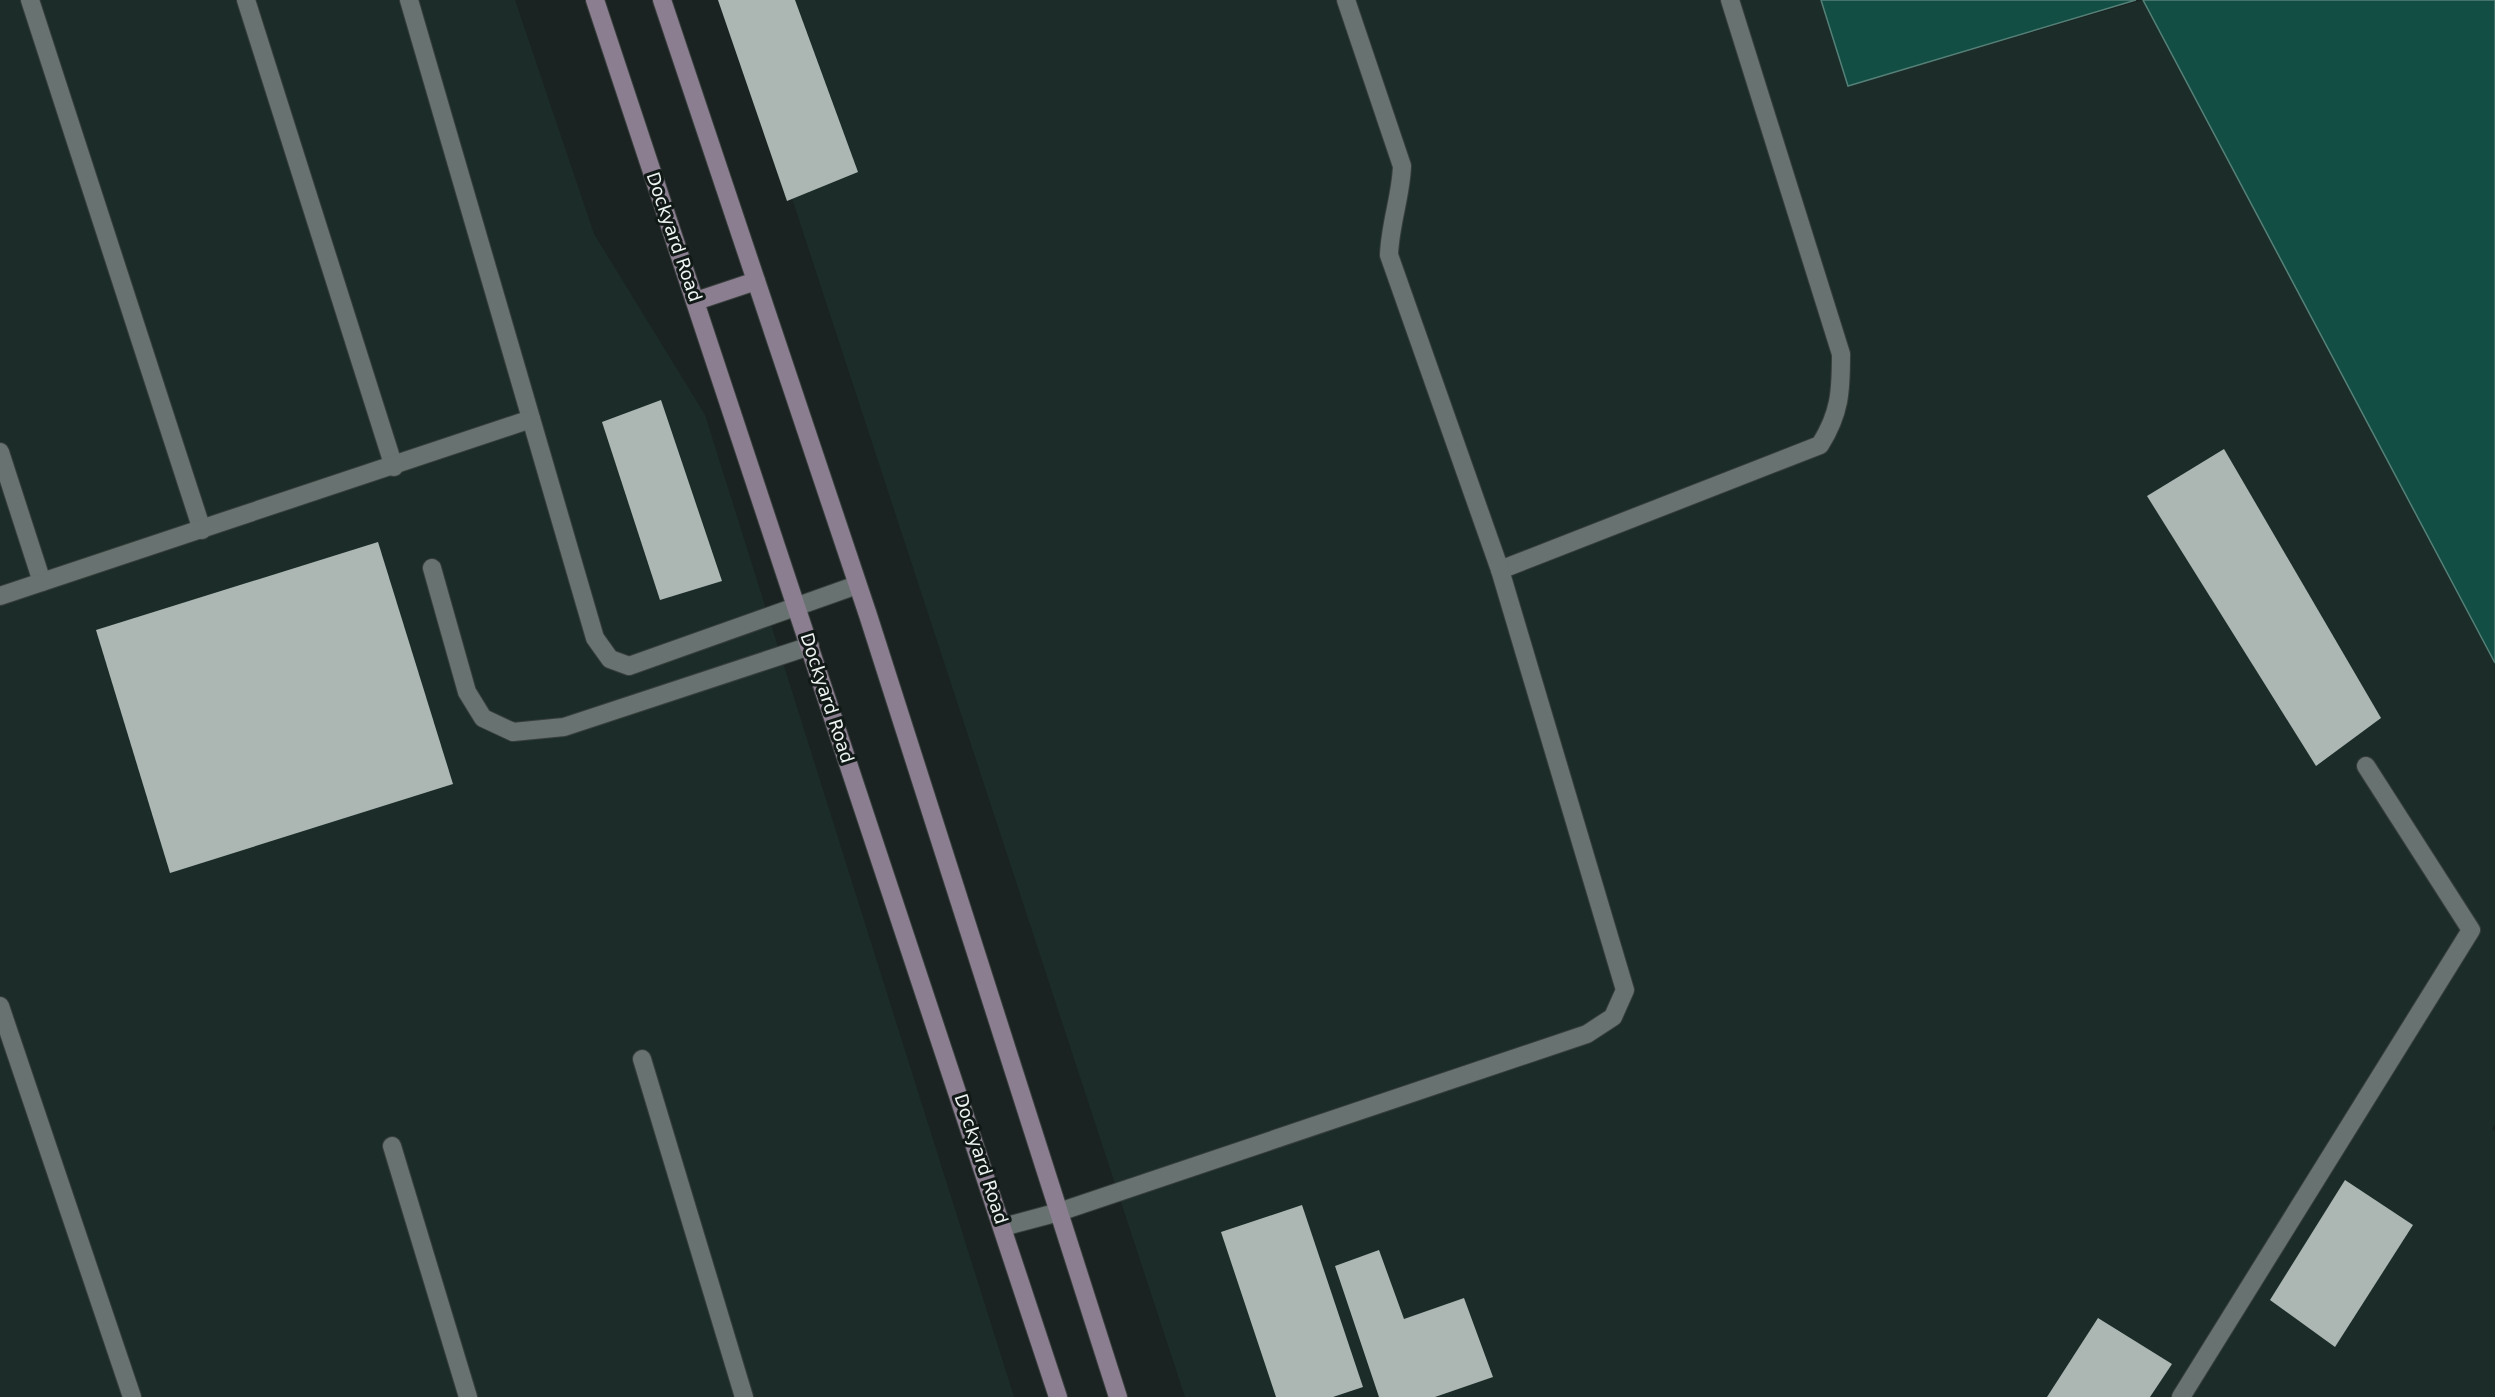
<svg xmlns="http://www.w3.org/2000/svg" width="2495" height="1397" font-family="'DejaVu Sans',sans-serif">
	<rect width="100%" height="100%" fill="#1a2321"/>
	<g fill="#1c2d29">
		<path d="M0 0H515L594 234 705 415 1014 1397H0Z"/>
		<path d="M727 0H1821L1848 86 2143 0 2495 663V1124L2492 1129 2495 1131V1397H1185Z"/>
	</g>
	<g fill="#134e44" stroke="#558078" stroke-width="1.5">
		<path d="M1821 0H2136L1848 86Z"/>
		<path d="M2143 0H2495V663Z"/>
	</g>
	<g fill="#acb7b4">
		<path d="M718 0H795L858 172 787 201Z"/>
		<path d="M661 400 722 581 660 600 602 422Z"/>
		<path d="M2224 449 2381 718 2316 766 2147 496Z"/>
		<path d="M378 542 453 784 170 873 96 630Z"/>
		<path d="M2345 1180 2413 1225 2335 1347 2270 1300Z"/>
		<path d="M1302 1205 1363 1387 1333 1397H1276L1221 1232Z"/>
		<path d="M1379 1250 1404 1319 1464 1298 1493 1377 1435 1397H1379L1335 1266Z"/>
		<path d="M2098 1318 2172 1364 2150 1397H2047Z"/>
	</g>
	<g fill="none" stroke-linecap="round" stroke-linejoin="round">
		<defs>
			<g id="lane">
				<path d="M30 0 202 530"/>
				<path d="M246 0 394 467"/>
				<path d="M409 0 595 638 610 659 629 666 857 585"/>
				<path d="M0 452 42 582"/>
				<path d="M432 568 467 692 483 718 513 732 564 727 810 646"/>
				<path d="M1500 570 1820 445C1840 413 1841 392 1841 354L1730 0"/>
				<path d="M0 596 531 419"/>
				<path d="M0 1006 132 1397"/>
				<path d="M642 1059 744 1397"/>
				<path d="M392 1146 468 1397"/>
				<path d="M1003 1227 1059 1212 1587 1034 1613 1017 1625 990 1500 570 1389 255C1390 224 1401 196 1402 166L1346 0"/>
				<path d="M2181 1397 2471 930 2366 766"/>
			</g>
			<g id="secondary">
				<path d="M595 0 1058 1397"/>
				<path d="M662 0 868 615 1118 1397"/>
				<path d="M696 301 756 281"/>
			</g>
		</defs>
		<use href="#lane" stroke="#383f3d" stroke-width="20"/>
		<use href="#secondary" stroke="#383f3d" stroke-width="20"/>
		<use href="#lane" stroke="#687270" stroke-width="18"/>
		<use href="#secondary" stroke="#8b7e90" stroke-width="18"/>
	</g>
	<g text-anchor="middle" stroke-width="6" stroke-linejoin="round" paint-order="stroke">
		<g font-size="18" fill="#eef4f2" stroke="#111917">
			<text transform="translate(674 237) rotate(71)" y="6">Dockyard Road</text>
			<text transform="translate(827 698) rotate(72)" y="6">Dockyard Road</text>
			<text transform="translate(981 1159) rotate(72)" y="6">Dockyard Road</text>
		</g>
	</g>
</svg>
